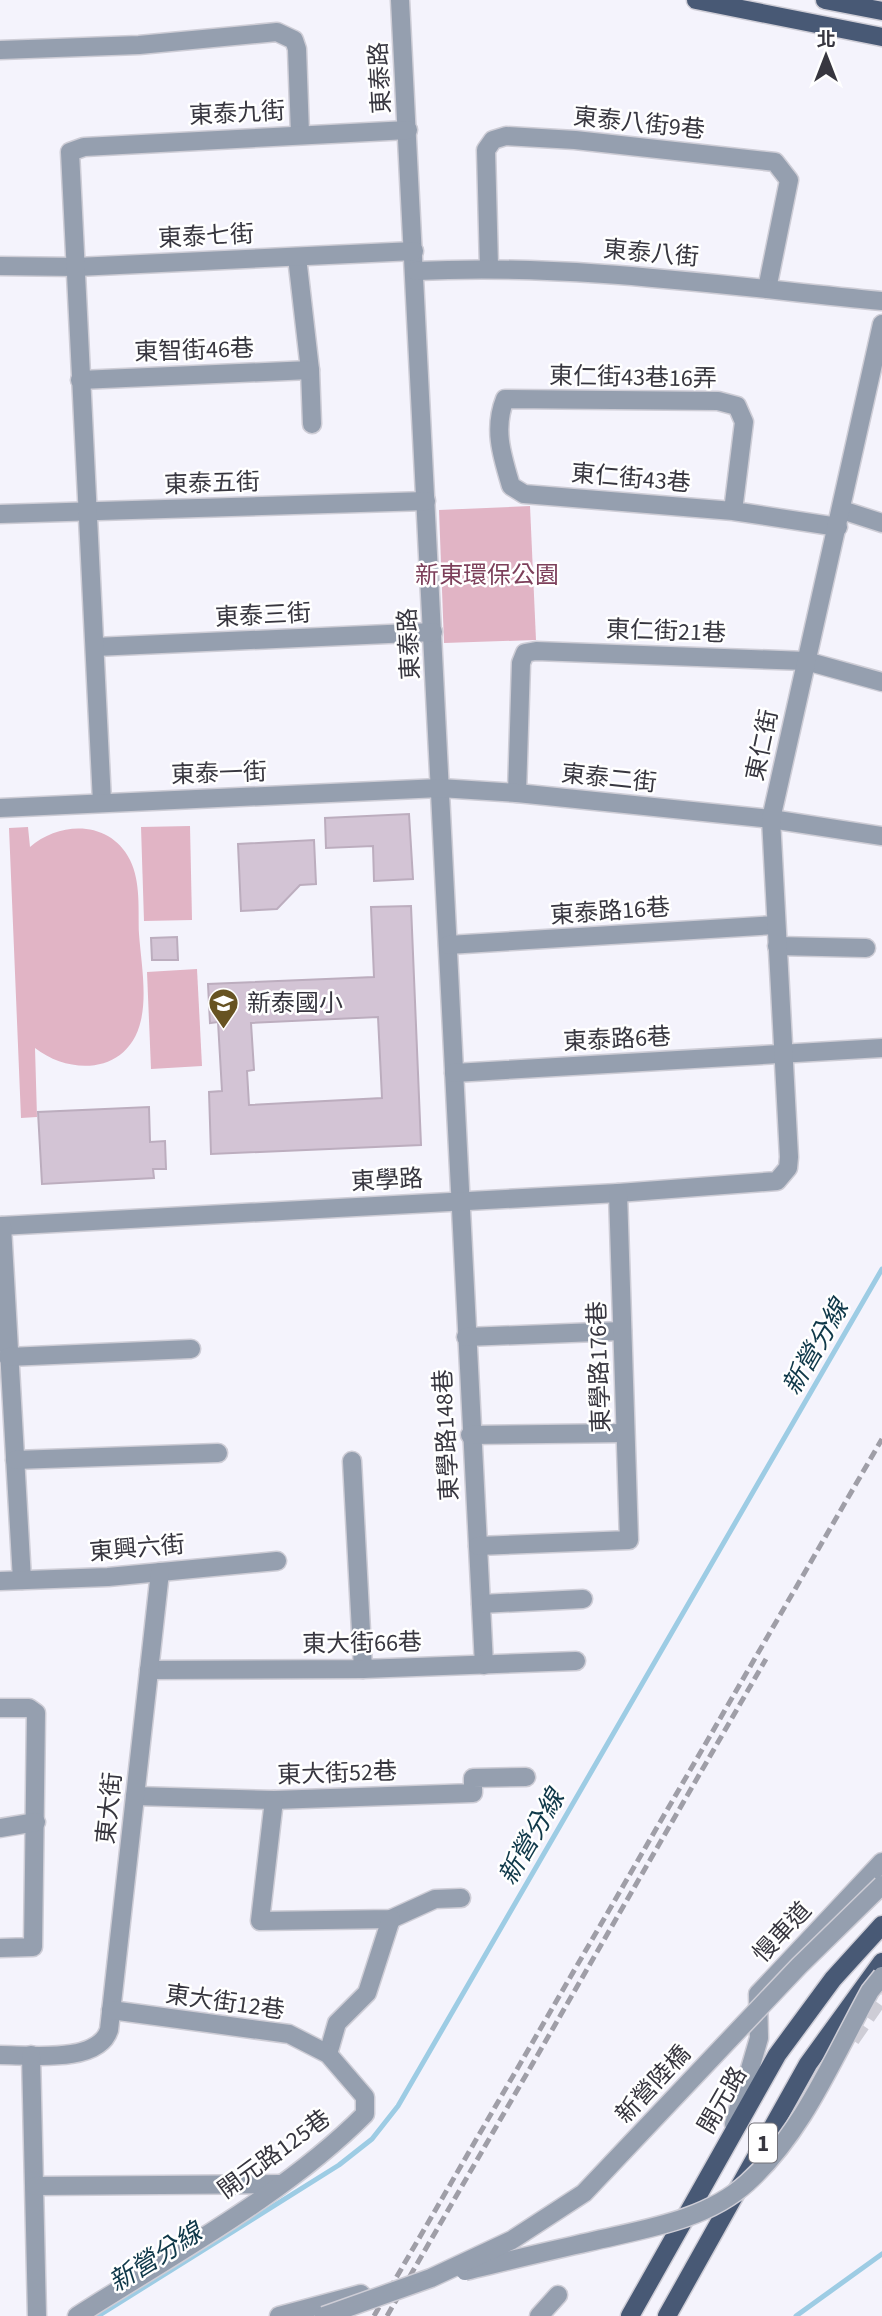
<svg xmlns="http://www.w3.org/2000/svg" width="882" height="2316" font-family="'Source Sans 3','Noto Sans TC',sans-serif">
	<rect width="100%" height="100%" fill="#f4f3fc"/>
	<g fill="#e1b4c5">
		<path d="M530 506 536 640 444 643 439 510Z"/>
		<path d="M190 826 192 920 144 921 141 827Z"/>
		<path d="M28 827 30 847C60 821 110 820 130 860 141 882 138 910 139 934 141 961 147 993 141 1020 129 1074 71 1076 35 1048L37 1117 21 1118 9 828Z"/>
		<path d="M197 969 202 1066 151 1069 147 972Z"/>
	</g>
	<g fill="none" stroke-linecap="round" stroke-linejoin="round">
		<g stroke="#9dcce4" stroke-width="5">
			<path d="M98 2316 339 2165 372 2139 398 2106 882 1269"/>
			<path d="M796 2316 882 2254"/>
		</g>
	</g>
	<g fill="#d3c4d5" stroke="#bcadbe" stroke-width="2" fill-rule="evenodd">
		<path d="M409 814 413 879 374 881 373 846 326 848 325 818Z"/>
		<path d="M314 840 316 884 300 885 277 909 241 911 238 844Z"/>
		<path d="M411 906 421 1145 211 1154 209 1092 222 1091 218 1022 210 1023 208 984 374 977 371 907ZM378 1017 382 1098 249 1105 247 1071 254 1070 251 1023Z"/>
		<path d="M177 937 178 960H152L151 938Z"/>
		<path d="M149 1107 150 1142 165 1141 166 1169H153L154 1178 42 1184 38 1112Z"/>
	</g>
	<g fill="none" stroke-linecap="round" stroke-linejoin="round">
		<path stroke="#cecdd6" stroke-width="18" stroke-dasharray="18 9" stroke-linecap="butt" d="M851 2039 882 1994"/>
		<defs>
			<g id="minor">
				<path d="M400 0 484 1665"/>
				<path d="M0 50 139 45 277 32 294 40 297 49 300 134"/>
				<path d="M297 257 310 370 312 424"/>
				<path d="M0 266 77 267 414 251"/>
				<path d="M489 267 486 150 493 140 506 136 575 140 775 162 789 180 767 289"/>
				<path d="M416 271C572 263 726 286 882 301"/>
				<path d="M80 380 310 370"/>
				<path d="M842 510 882 523"/>
				<path d="M733 511 744 422 737 406 718 401 505 399C493 429 502 456 511 486L524 494 733 511 838 527"/>
				<path d="M0 514 426 501"/>
				<path d="M95 647 433 632"/>
				<path d="M517 793 521 663 525 653 536 651 806 661 882 682"/>
				<path d="M102 802 70 152 84 147 408 130"/>
				<path d="M0 808 440 788 517 793 771 819 882 836"/>
				<path d="M448 945 776 925"/>
				<path d="M777 946 866 948"/>
				<path d="M454 1073 882 1048"/>
				<path d="M0 1226 618 1193 777 1181 788 1168 789 1157 771 819 882 324"/>
				<path d="M2 1226 22 1580"/>
				<path d="M466 1337 622 1331"/>
				<path d="M8 1357 191 1349"/>
				<path d="M470 1435 625 1433"/>
				<path d="M15 1460 218 1453"/>
				<path d="M352 1461 363 1669"/>
				<path d="M478 1546 629 1540 618 1193"/>
				<path d="M0 1581 108 1577 277 1561"/>
				<path d="M481 1604 583 1599"/>
				<path d="M149 1670 363 1669 576 1661"/>
				<path d="M0 1708H29L36 1713 33 1947 0 1948"/>
				<path d="M135 1796 274 1800 473 1793V1778L526 1777"/>
				<path d="M274 1800 260 1921 391 1919 435 1899 461 1898"/>
				<path d="M0 1828 36 1822"/>
				<path d="M328 2054 337 2023 367 1993 391 1919"/>
				<path d="M0 2055C30 2055 98 2064 109 2030L160 1572"/>
				<path d="M31 2055 37 2316"/>
				<path d="M734 2124 759 2038 758 1994 882 1862"/>
				<path d="M35 2186 280 2184"/>
				<path d="M77 2316C172 2255 286 2194 365 2114V2097L328 2054 289 2034 111 2010"/>
				<path d="M279 2316 361 2294"/>
				<path d="M539 2316 558 2295"/>
			</g>
			<g id="major">
				<path d="M696 0 882 37"/>
				<path d="M825 0 882 11"/>
				<path d="M630 2316 777 2055 833 1979 882 1925"/>
				<path d="M667 2316 808 2064 882 1962"/>
			</g>
		</defs>
		<use href="#minor" stroke="#cecdd6" stroke-width="21"/>
		<use href="#major" stroke="#cecdd6" stroke-width="21"/>
		<use href="#minor" stroke="#959faf" stroke-width="18"/>
		<use href="#major" stroke="#485975" stroke-width="18"/>
		<g stroke="#9f9ea7" stroke-width="5" stroke-dasharray="10 5" stroke-linecap="butt">
			<path d="M374 2316 882 1439"/>
			<path d="M387 2316 766 1659"/>
		</g>
		<defs>
			<g id="minor-bridge">
				<path d="M465 2271C507 2261 548 2251 589 2242 643 2229 705 2221 747 2183 803 2133 834 2056 870 1991L882 1976"/>
				<path d="M324 2316 431 2278 512 2240 584 2193 799 1966 882 1885"/>
			</g>
		</defs>
		<use href="#minor-bridge" stroke="#cecdd6" stroke-width="21" stroke-linecap="butt"/>
		<use href="#minor-bridge" stroke="#959faf" stroke-width="18"/>
	</g>
	<defs>
		<symbol id="school-pin" viewBox="-11 -11 22 30"><path d="M0 17L-7.5 6A9.5 9.5 0 1 1 7.5 6Z" fill="#675322" stroke="#fff"/><path d="M0-5L7-2L0 1L-7-2ZM-4 1L0 2.5L4 1V4Q0 6-4 4Z" fill="#fff"/></symbol>
	</defs>
	<g fill-rule="evenodd">
		<use href="#school-pin" x="206" y="986" width="35" height="47"/>
	</g>
	<g text-anchor="middle" stroke-width="5" stroke-linejoin="round" paint-order="stroke">
		<rect fill="#fff" stroke="#737279" stroke-width="2" x="749" y="2123.5" width="28" height="39" rx="5"/>
		<g font-size="23" font-weight="bold" fill="#37363f">
			<text x="763" y="2151">1</text>
		</g>
		<g font-size="24" fill="#37363f" stroke="#fff">
			<text transform="translate(380 78) rotate(-93)" y="8">東泰路</text>
			<text transform="translate(237 113) rotate(-3)" y="8">東泰九街</text>
			<text transform="translate(639 123) rotate(6)" y="8">東泰八街9巷</text>
			<text transform="translate(206 236) rotate(-3)" y="8">東泰七街</text>
			<text transform="translate(651 253) rotate(5)" y="8">東泰八街</text>
			<text transform="translate(194 350) rotate(-2)" y="8">東智街46巷</text>
			<text transform="translate(633 377) rotate(1)" y="8">東仁街43巷16弄</text>
			<text transform="translate(631 478) rotate(5)" y="8">東仁街43巷</text>
			<text transform="translate(212 483) rotate(-2)" y="8">東泰五街</text>
			<text transform="translate(263 615) rotate(-3)" y="8">東泰三街</text>
			<text transform="translate(666 631) rotate(2)" y="8">東仁街21巷</text>
			<text transform="translate(409 644) rotate(-93)" y="8">東泰路</text>
			<text transform="translate(762 745) rotate(-78)" y="8">東仁街</text>
			<text transform="translate(219 773) rotate(-2)" y="8">東泰一街</text>
			<text transform="translate(609 778) rotate(6)" y="8">東泰二街</text>
			<text transform="translate(610 911) rotate(-4)" y="8">東泰路16巷</text>
			<text transform="translate(617 1039) rotate(-3)" y="8">東泰路6巷</text>
			<text transform="translate(387 1180) rotate(-3)" y="8">東學路</text>
			<text transform="translate(599 1367) rotate(-92)" y="8">東學路176巷</text>
			<text transform="translate(446 1435) rotate(-93)" y="8">東學路148巷</text>
			<text transform="translate(137 1548) rotate(-5)" y="8">東興六街</text>
			<text transform="translate(362 1643) rotate(-1)" y="8">東大街66巷</text>
			<text transform="translate(337 1773) rotate(-2)" y="8">東大街52巷</text>
			<text transform="translate(109 1808) rotate(-84)" y="8">東大街</text>
			<text transform="translate(782 1932) rotate(-47)" y="8">慢車道</text>
			<text transform="translate(225 2002) rotate(8)" y="8">東大街12巷</text>
			<text transform="translate(653 2084) rotate(-47)" y="8">新營陸橋</text>
			<text transform="translate(722 2100) rotate(-60)" y="8">開元路</text>
			<text transform="translate(274 2154) rotate(-36)" y="8">開元路125巷</text>
		</g>
		<g font-size="24" fill="#7d405b" stroke="#fff">
			<text x="487" y="583">新東環保公園</text>
		</g>
		<g font-size="24" fill="#37363f" stroke="#fff" text-anchor="start">
			<text x="247" y="1011">新泰國小</text>
		</g>
		<g font-size="26" font-style="italic" fill="#0f3849" stroke="#fff">
			<text transform="translate(815 1347) rotate(-60)" y="9">新營分線</text>
			<text transform="translate(531 1837) rotate(-60)" y="9">新營分線</text>
			<text transform="translate(155 2257) rotate(-32)" y="9">新營分線</text>
		</g>
	</g>
	<g transform="translate(826 56)" stroke="#ffffff" stroke-width="5" paint-order="stroke">
	<path d="M0-5L12 26L0 18L-12 26Z" fill="#37363f"/>
	<text y="-10" font-size="19" font-weight="bold" text-anchor="middle" fill="#37363f">北</text>
	</g>
</svg>
